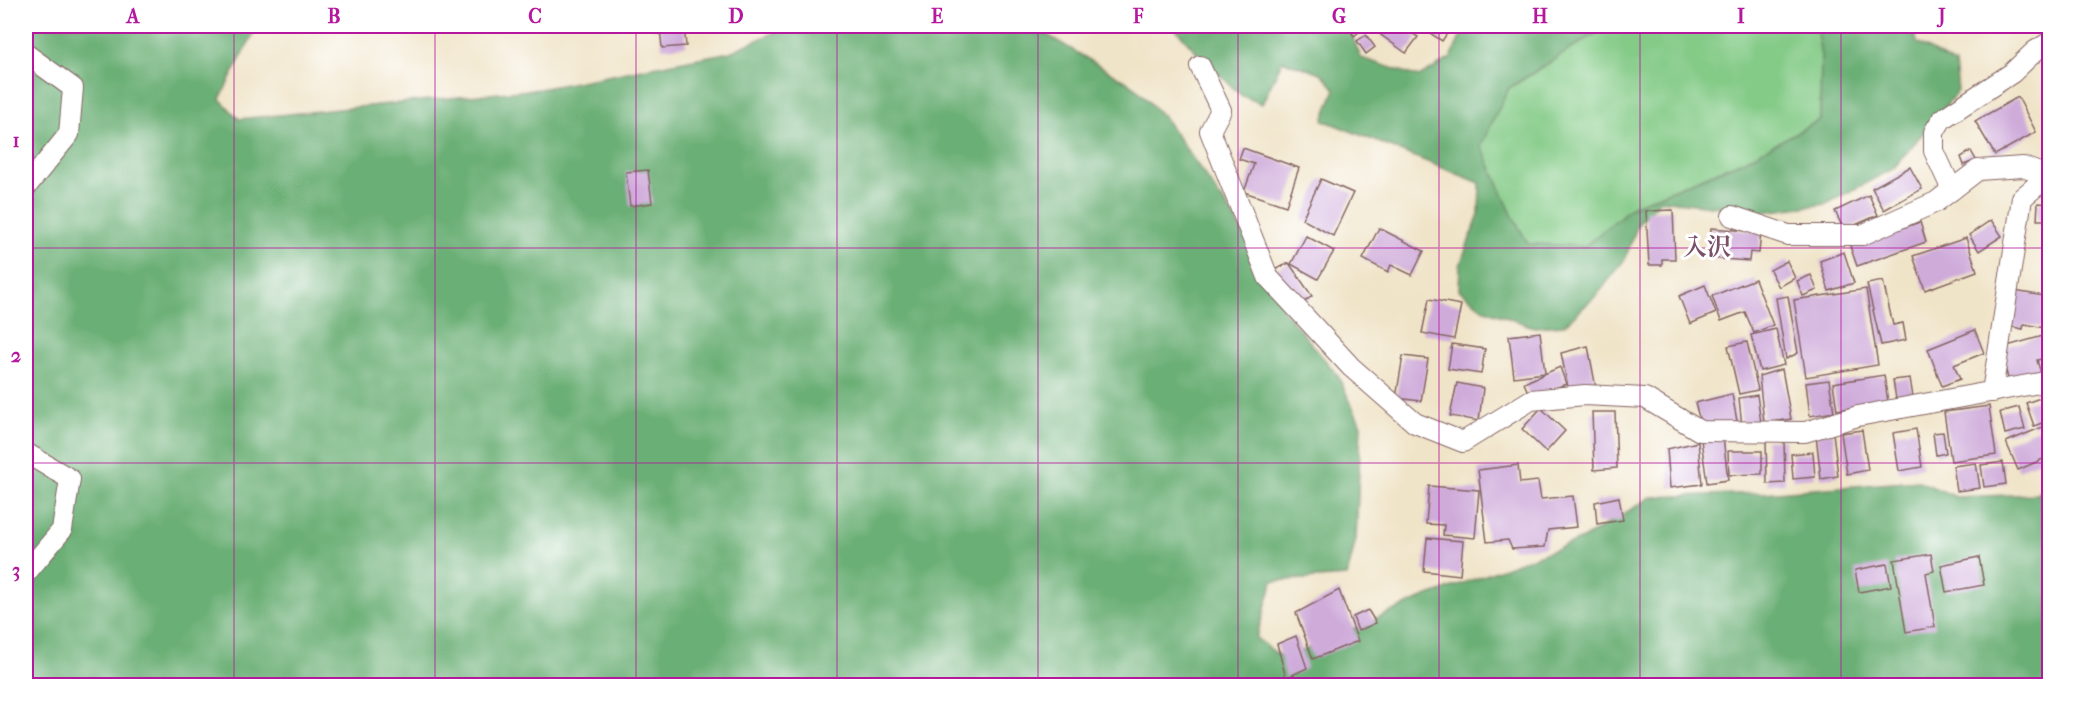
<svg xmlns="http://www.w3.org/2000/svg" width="2075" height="711" font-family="'IM FELL French Canon','Noto Serif JP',serif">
	<rect width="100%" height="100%" fill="#fff"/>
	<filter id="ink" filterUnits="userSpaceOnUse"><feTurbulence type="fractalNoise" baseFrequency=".0167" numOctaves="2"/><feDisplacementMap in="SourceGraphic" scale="12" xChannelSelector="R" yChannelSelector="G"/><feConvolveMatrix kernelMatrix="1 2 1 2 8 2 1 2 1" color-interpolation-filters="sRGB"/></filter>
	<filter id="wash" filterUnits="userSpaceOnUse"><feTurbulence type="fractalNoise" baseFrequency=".008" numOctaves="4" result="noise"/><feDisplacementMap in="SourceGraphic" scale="24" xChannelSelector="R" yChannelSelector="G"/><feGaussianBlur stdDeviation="1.35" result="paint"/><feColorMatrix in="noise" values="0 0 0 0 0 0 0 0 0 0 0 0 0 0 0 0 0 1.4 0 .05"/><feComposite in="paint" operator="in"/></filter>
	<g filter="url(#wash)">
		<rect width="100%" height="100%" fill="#f0e4c8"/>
		<path fill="#84cb87" stroke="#677559" stroke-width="1.5" d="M1607 26H1816L1821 56 1820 120 1743 161 1633 206 1585 246 1528 244 1512 215 1481 145 1509 88Z"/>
		<g fill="#6baf74" stroke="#5a6750" stroke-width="1.5">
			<path d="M26 26H257L220 99 239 119 540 89 730 52 789 26H1032L1134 86 1165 119 1234 217 1285 312 1338 376 1361 425 1356 539 1347 576 1273 581 1256 638 1284 659 1423 598 1583 539 1651 497 1763 493 1919 481 1956 497 2038 494 2049 483V683L2031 686 26 685Z"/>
			<path d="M1173 26H1358L1353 38 1361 58 1419 77 1451 58 1465 26H1607L1509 88 1481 145 1512 215 1528 244 1585 246 1633 206 1743 161 1820 120 1821 56 1816 26H1914L1917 43 1955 64 1958 91 1893 169 1826 204 1763 212 1660 200 1638 224 1625 259 1597 295 1564 325 1534 327 1485 310 1459 290 1460 265 1479 214 1480 183 1323 120 1335 89 1321 73 1282 61 1262 104 1241 95 1202 58Z"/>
		</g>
		<g id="blocks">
			<g fill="#cfabda">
				<path d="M653 26H684L686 46 662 48 660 28 653 29Z"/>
				<path d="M1347 26H1360L1363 29 1354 36Z"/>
				<path d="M1388 26H1401L1418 37 1406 53 1381 35Z"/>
				<path d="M1419 26H1452L1442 41Z"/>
				<path d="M1914 26H1963V27L1914 30Z"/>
				<path d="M1366 35 1375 47 1366 54 1357 41Z"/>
				<path d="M2018 97 2036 132 1995 155 1975 121Z"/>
				<path d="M1243 148 1299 168 1286 206 1244 192 1254 164 1239 159Z"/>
				<path d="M1971 151 1976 160 1964 165 1961 157Z"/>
				<path d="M1910 167 1922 189 1884 210 1872 188Z"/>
				<path d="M648 170 652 203 630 206 626 172Z"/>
				<path d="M1321 179 1353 193 1333 236 1302 219Z"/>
				<path d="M1869 195 1878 215 1844 230 1835 211Z"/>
				<path d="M2038 203 2050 204V220H2037Z"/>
				<path d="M1673 210 1675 259H1662V265H1649L1646 211Z"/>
				<path d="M1991 220 2002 236 1979 251 1969 235Z"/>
				<path d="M1920 222 1926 242 1857 266 1850 246Z"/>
				<path d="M1379 228 1424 251 1412 275 1391 265 1388 272 1363 259Z"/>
				<path d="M1711 228 1761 232 1759 253 1750 252 1749 261 1709 258Z"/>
				<path d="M1306 236 1334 251 1318 279 1291 264Z"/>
				<path d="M1966 238 1977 271 1925 290 1913 256Z"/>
				<path d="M1844 252 1854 283 1829 291 1820 261Z"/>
				<path d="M1787 261 1795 278 1779 287 1770 270Z"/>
				<path d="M1289 263 1312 296 1300 305 1274 270Z"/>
				<path d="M1811 275 1817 290 1803 296 1797 281Z"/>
				<path d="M1755 279 1773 325 1754 333 1745 312 1721 321 1712 296Z"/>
				<path d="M1883 281 1893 325 1903 323 1906 340 1881 345 1867 284Z"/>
				<path d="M1705 285 1716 313 1690 324 1679 296Z"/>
				<path d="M1866 289 1878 365 1806 377 1794 300Z"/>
				<path d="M2014 291 2050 297 2045 328 2024 324 2023 329 2008 326Z"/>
				<path d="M1788 296 1798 353 1786 359 1776 298Z"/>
				<path d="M1429 299 1461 305 1454 339 1422 333Z"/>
				<path d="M1776 329 1784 365 1760 371 1751 335Z"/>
				<path d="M1975 330 1984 353 1954 365 1960 379 1942 386 1928 349Z"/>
				<path d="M1540 332 1545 373 1514 377 1509 336Z"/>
				<path d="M2050 334V357L2037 360 2042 377 2010 386 2000 348Z"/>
				<path d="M1747 342 1758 390 1739 394 1728 346Z"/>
				<path d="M1452 344 1485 349 1481 374 1448 369Z"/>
				<path d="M1588 346 1596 388 1569 392 1561 353Z"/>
				<path d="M1403 356 1428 359 1421 401 1396 398Z"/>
				<path d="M1560 367 1566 384 1530 397 1524 383Z"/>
				<path d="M1782 369 1791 419 1764 423 1759 376Z"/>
				<path d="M1884 375 1888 402 1837 410 1833 383Z"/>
				<path d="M1910 378 1913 397 1896 399 1893 380Z"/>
				<path d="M1829 380 1834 412 1810 416 1806 383Z"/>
				<path d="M1457 383 1483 388 1479 421 1450 416Z"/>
				<path d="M1732 394 1737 421 1702 428 1695 403Z"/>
				<path d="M1757 395 1761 423 1742 426 1739 398Z"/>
				<path d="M2043 397 2050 420 2034 426 2026 403Z"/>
				<path d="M1989 406 1996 455 1951 461 1944 412Z"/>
				<path d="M2019 407 2025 429 2005 434 2000 412Z"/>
				<path d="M1541 408 1565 431 1546 452 1522 429Z"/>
				<path d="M1592 412H1615L1617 468 1594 470Z"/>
				<path d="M2050 424V456L2018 470 2006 442Z"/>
				<path d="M1916 429 1922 467 1899 471 1893 433Z"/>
				<path d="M1862 430 1868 470 1847 474 1841 433Z"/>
				<path d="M1833 432 1838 476 1821 479 1816 435Z"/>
				<path d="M1943 432 1946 453 1936 455 1933 433Z"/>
				<path d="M1723 437 1728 480 1707 483 1701 440Z"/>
				<path d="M1784 439 1785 483 1767 484 1766 440Z"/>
				<path d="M1698 442 1702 484 1670 488 1667 449Z"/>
				<path d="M1728 451H1762V474L1729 475Z"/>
				<path d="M1813 452 1815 477 1793 479 1791 454Z"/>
				<path d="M2003 462 2006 484 1984 487 1981 465Z"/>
				<path d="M1976 463 1980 488 1957 491 1953 466Z"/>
				<path d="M1518 465 1520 483 1538 481 1541 499 1573 496 1577 527 1548 530 1545 547 1512 549 1508 540 1487 542 1478 470Z"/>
				<path d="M1429 486 1479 490 1475 538 1443 535 1444 525 1426 524Z"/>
				<path d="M1619 497 1623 520 1597 524 1595 502Z"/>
				<path d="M1427 538 1463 541 1460 575 1424 571Z"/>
				<path d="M1931 554 1934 571 1926 573 1935 627 1906 632 1894 560Z"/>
				<path d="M1979 557 1984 585 1946 592 1941 565Z"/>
				<path d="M1887 564 1891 586 1859 592 1855 570Z"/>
				<path d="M1339 590 1358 641 1313 659 1296 613Z"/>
				<path d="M1368 610 1376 623 1358 631 1353 617Z"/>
				<path d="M1296 636 1307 668 1286 678 1277 644Z"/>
			</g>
		</g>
	</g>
	<g filter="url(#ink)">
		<use href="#blocks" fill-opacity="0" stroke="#846462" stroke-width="1.5"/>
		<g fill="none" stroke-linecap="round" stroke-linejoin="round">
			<defs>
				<g id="street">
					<path d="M26 54 73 88 69 134 26 187"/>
					<path d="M1200 66 1221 110 1210 131 1268 277 1351 367 1415 423 1463 442 1531 400 1585 395 1645 398 1700 431 1805 432 1858 416 2050 381"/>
					<path d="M1952 190 1934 151V132L1942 119 2012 73 2035 51 2050 42"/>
					<path d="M1732 216 1788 235H1862L1936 202 1978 170 2023 167 2050 177"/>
					<path d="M1992 392 2022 198 2048 176"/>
					<path d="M26 453 70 479 62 530 26 573"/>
				</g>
			</defs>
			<use href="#street" stroke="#846462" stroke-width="22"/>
			<use href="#street" stroke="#fff" stroke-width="20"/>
		</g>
	</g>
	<path fill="none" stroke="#b5179e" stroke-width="1.5" stroke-opacity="0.55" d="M234 26V686M435 26V686M636 26V686M837 26V686M1038 26V686M1238 26V686M1439 26V686M1640 26V686M1841 26V686M26 248H2050M26 463H2050"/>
	<g text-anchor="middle" stroke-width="6" stroke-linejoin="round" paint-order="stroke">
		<g font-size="24" font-weight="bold" fill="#795068" stroke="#fff">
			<text x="1707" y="255">入沢</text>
		</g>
	</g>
	<rect width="2075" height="711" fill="none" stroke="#fff" stroke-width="66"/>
	<rect x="33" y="33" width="2009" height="645" fill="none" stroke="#b5179e" stroke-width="2"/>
	<g font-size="20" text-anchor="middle" font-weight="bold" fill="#b5179e">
		<text x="133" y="23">A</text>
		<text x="334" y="23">B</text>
		<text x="535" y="23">C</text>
		<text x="736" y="23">D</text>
		<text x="937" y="23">E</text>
		<text x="1138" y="23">F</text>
		<text x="1339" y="23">G</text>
		<text x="1540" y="23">H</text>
		<text x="1741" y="23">I</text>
		<text x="1942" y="23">J</text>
		<text x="16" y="147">1</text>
		<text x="16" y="362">2</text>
		<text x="16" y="577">3</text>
	</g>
</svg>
